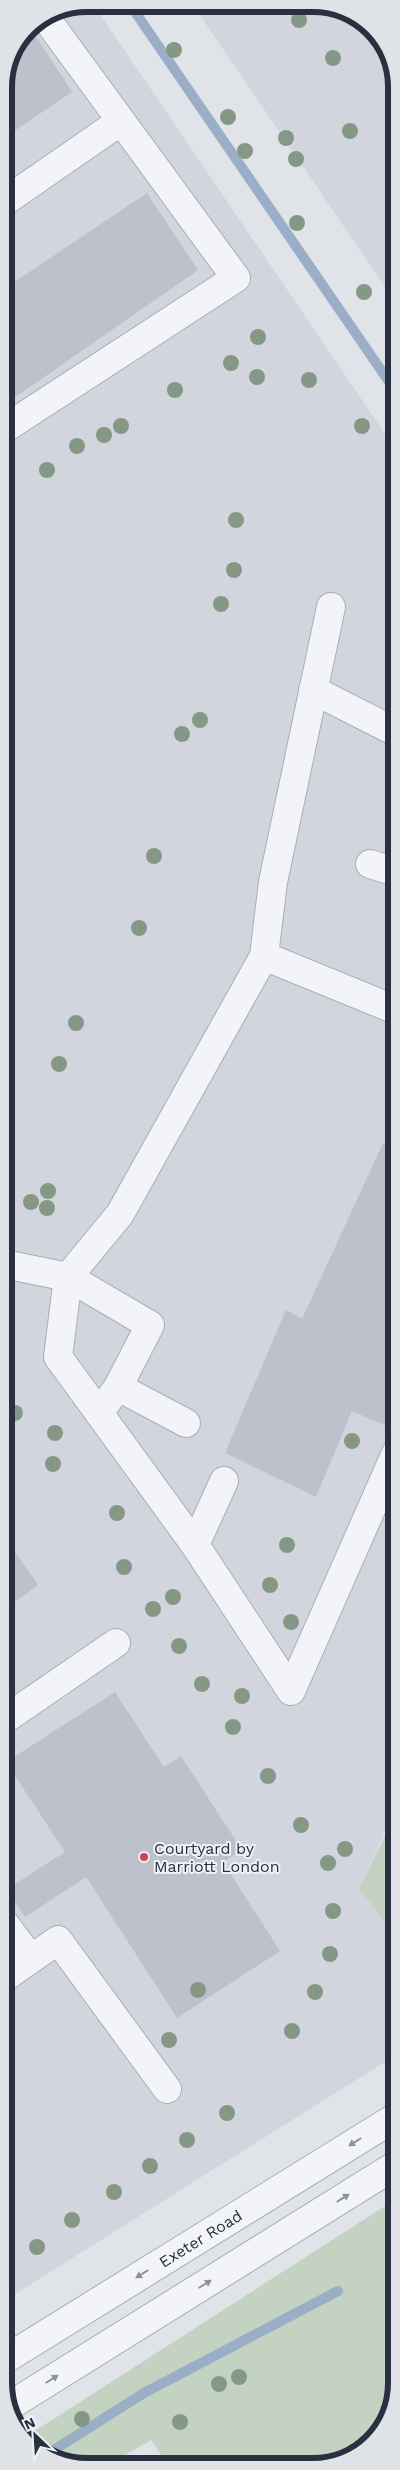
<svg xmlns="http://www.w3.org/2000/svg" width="400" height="2470" font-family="'Work Sans',sans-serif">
	<rect width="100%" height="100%" fill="#e0e3e8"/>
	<g fill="#d2d5dd">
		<path d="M334 7 376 32 396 82V303L195 8Z"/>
		<path d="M56 10H97L396 450V1807L359 1889 396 1936V2055L4 2301V82L28 28Z"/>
	</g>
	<g fill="#c4d2c1">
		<path d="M396 1813V1936L359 1889Z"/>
		<path d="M396 2199V2383L375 2438 349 2458 318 2466 168 2465 151 2440 110 2464 66 2463 24 2438Z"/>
	</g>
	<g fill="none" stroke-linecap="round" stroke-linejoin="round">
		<g stroke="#9baec8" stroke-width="10">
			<path d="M133 9 396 392"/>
			<path d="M49 2453 144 2393 338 2291"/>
		</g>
	</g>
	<g fill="#bdc1cb">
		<path d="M30 27 72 92 4 138V82Z"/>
		<path d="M147 193 198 270 4 405V289Z"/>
		<path d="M4 903H7L5 916H4Z"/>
		<path d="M383 1143 396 1149V1430L352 1411 316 1497 225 1453 286 1310 302 1319Z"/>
		<path d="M15 1552 38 1585 4 1610V1561Z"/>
		<path d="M115 1692 164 1767 181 1756 242 1850 223 1862 280 1951 177 2018 86 1877 25 1917 7 1889 65 1852 6 1762Z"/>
	</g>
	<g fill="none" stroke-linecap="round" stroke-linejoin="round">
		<defs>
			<g id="minor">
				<path d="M4 202 121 121"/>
				<path d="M4 429 236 278 45 17"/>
				<path d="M313 690 396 732"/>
				<path d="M370 864 396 872"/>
				<path d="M264 956 396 1010"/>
				<path d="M4 1264 68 1277 150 1325 118 1387 99 1413 58 1357 68 1277 120 1214 264 956 273 882 331 607"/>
				<path d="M118 1387 186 1423"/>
				<path d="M99 1413 195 1545 291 1691 396 1453"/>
				<path d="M195 1545 224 1481"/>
				<path d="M4 1720 116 1643"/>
				<path d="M4 1923 31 1959"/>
				<path d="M4 1978 58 1940 167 2089"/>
				<path id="s1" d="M4 2360 396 2117"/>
				<path d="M11 2405 396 2165"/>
			</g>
		</defs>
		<use href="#minor" stroke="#a9adb5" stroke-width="30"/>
		<use href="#minor" stroke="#f2f4f7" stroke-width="28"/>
	</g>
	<g fill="#859886">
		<circle cx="299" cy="20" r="8"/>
		<circle cx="174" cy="50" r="8"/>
		<circle cx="333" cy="58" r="8"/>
		<circle cx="228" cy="117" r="8"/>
		<circle cx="350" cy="131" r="8"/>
		<circle cx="286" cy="138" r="8"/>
		<circle cx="245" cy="151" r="8"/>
		<circle cx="296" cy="159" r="8"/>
		<circle cx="297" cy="223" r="8"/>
		<circle cx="364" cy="292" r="8"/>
		<circle cx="258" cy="337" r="8"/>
		<circle cx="231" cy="363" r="8"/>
		<circle cx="257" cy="377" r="8"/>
		<circle cx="309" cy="380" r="8"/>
		<circle cx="175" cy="390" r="8"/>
		<circle cx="121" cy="426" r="8"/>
		<circle cx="362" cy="426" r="8"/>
		<circle cx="104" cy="435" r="8"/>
		<circle cx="77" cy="446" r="8"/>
		<circle cx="47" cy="470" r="8"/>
		<circle cx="236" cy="520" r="8"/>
		<circle cx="234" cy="570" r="8"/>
		<circle cx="221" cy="604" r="8"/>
		<circle cx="200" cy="720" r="8"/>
		<circle cx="182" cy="734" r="8"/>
		<circle cx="154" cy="856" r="8"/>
		<circle cx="139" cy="928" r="8"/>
		<circle cx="76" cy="1023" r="8"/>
		<circle cx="59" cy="1064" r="8"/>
		<circle cx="48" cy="1191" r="8"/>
		<circle cx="31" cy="1202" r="8"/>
		<circle cx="47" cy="1208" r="8"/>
		<circle cx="15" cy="1413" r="8"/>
		<circle cx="55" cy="1433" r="8"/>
		<circle cx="352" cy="1441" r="8"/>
		<circle cx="53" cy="1464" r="8"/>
		<circle cx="117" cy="1513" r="8"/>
		<circle cx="287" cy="1545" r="8"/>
		<circle cx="124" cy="1567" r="8"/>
		<circle cx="270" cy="1585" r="8"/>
		<circle cx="173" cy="1597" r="8"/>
		<circle cx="153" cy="1609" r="8"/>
		<circle cx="291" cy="1622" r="8"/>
		<circle cx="179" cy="1646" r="8"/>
		<circle cx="202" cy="1684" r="8"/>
		<circle cx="242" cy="1696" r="8"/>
		<circle cx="233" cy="1727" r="8"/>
		<circle cx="268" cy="1776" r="8"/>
		<circle cx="301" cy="1825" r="8"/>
		<circle cx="345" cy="1849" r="8"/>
		<circle cx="328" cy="1863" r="8"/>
		<circle cx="333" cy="1911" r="8"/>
		<circle cx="330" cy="1954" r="8"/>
		<circle cx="198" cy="1990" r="8"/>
		<circle cx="315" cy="1992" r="8"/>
		<circle cx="292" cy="2031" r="8"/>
		<circle cx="169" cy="2040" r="8"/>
		<circle cx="227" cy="2113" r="8"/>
		<circle cx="187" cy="2140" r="8"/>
		<circle cx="150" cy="2166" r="8"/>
		<circle cx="114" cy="2192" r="8"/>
		<circle cx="72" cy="2220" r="8"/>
		<circle cx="37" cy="2247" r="8"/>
		<circle cx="239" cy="2377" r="8"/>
		<circle cx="219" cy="2384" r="8"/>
		<circle cx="82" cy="2419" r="8"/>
		<circle cx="180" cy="2422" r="8"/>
	</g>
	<defs><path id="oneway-solid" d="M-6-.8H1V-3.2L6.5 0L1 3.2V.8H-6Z" transform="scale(1.25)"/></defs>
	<g fill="#8e929b">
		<use href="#oneway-solid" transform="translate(355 2142) rotate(148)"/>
		<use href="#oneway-solid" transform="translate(343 2198) rotate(-32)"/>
		<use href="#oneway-solid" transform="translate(142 2274) rotate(148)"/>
		<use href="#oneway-solid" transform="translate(205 2284) rotate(-32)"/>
		<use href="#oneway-solid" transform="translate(52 2379) rotate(-32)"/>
	</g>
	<circle fill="#cb4753" stroke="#eff2f6" stroke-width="2" cx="144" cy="1857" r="5"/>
	<g text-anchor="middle" stroke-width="4" stroke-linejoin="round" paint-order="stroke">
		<g font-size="16" fill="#29303f" stroke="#eff2f6" text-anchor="start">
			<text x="154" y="1854">Courtyard by<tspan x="154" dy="18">Marriott London</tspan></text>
		</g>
		<g font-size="16" fill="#29303f" stroke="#eff2f6">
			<text dy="6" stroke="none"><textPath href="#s1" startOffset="231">Exeter Road</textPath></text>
		</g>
	</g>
	<path d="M0 0H400V2470H0ZM87 12H313A75 75 0 0 1 388 87V2383A75 75 0 0 1 313 2458H87A75 75 0 0 1 12 2383V87A75 75 0 0 1 87 12Z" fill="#dfe2e7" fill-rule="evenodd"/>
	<path fill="none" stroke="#29303f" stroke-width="6" d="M87 12H313A75 75 0 0 1 388 87V2383A75 75 0 0 1 313 2458H87A75 75 0 0 1 12 2383V87A75 75 0 0 1 87 12Z"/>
	<g transform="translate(35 2435) rotate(335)" stroke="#eff2f6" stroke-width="4" paint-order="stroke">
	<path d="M0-4L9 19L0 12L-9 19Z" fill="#29303f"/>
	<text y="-8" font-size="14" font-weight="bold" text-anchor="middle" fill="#29303f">N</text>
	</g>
</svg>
